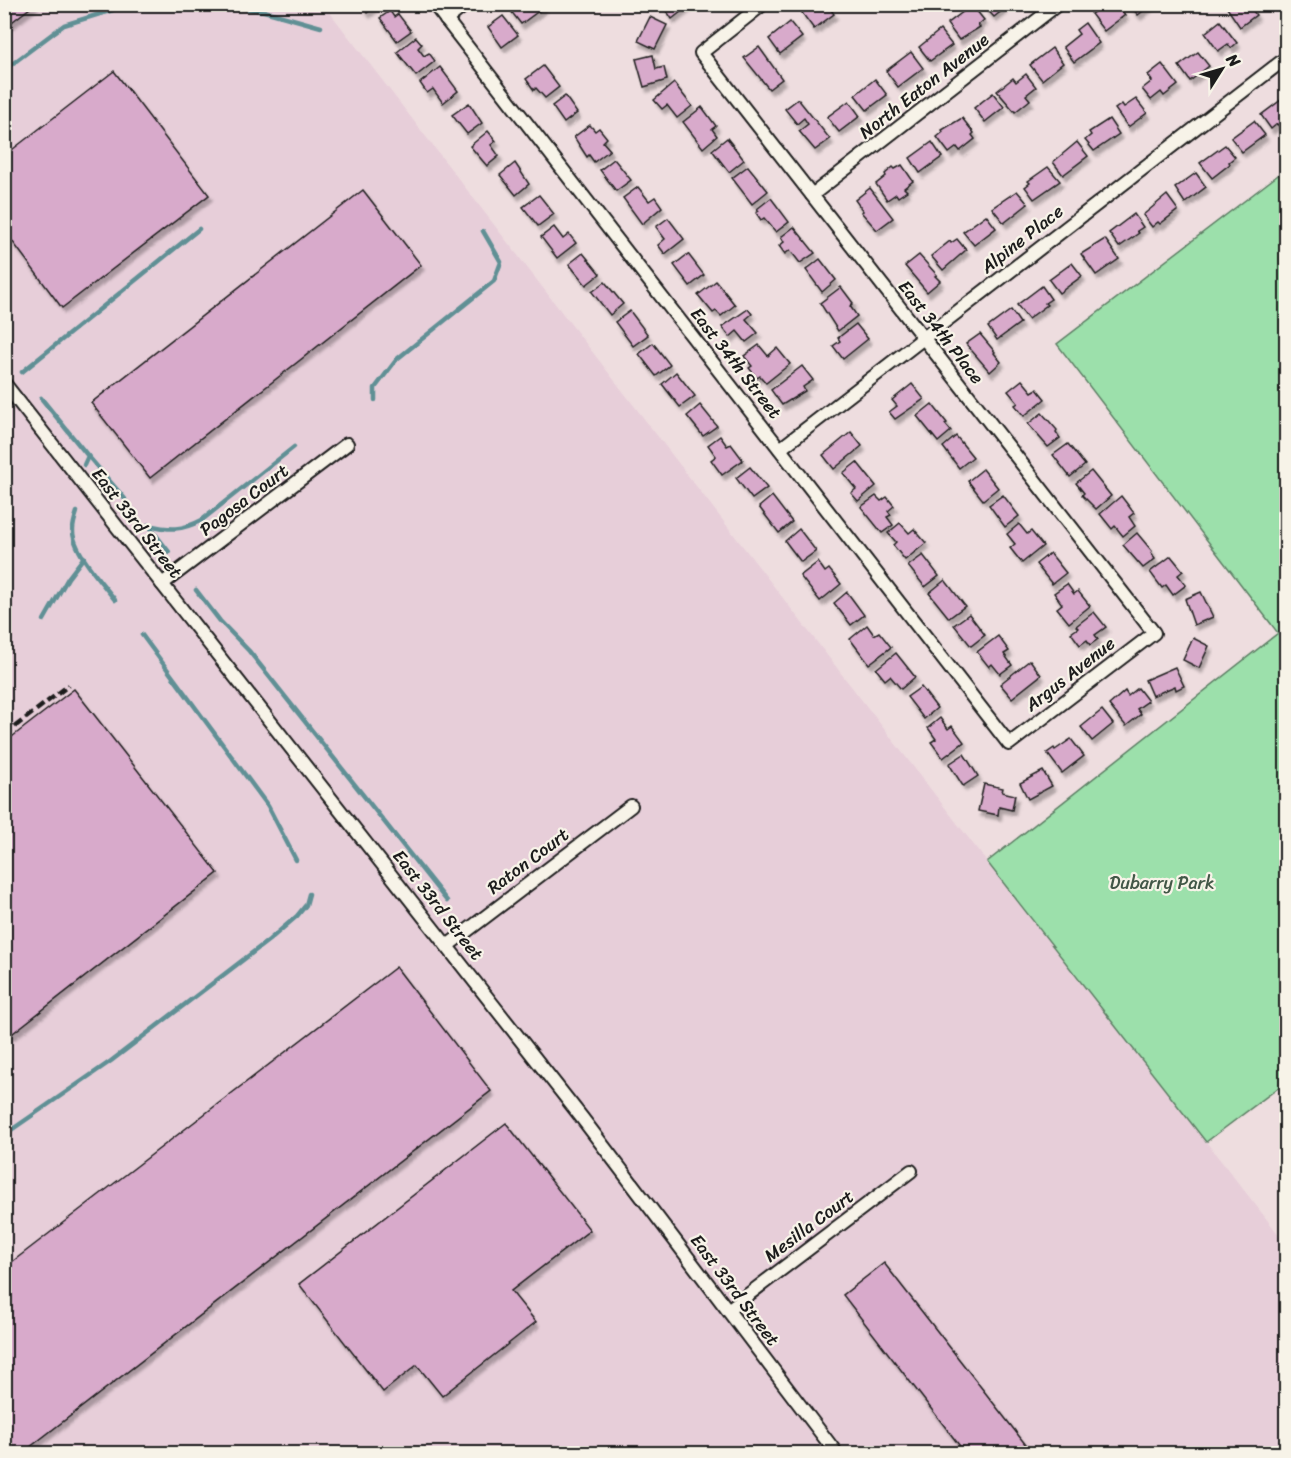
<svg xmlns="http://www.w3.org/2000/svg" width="1291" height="1458" font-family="Sriracha,sans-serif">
	<defs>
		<filter id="shadow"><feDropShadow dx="3" dy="5" stdDeviation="1.5" flood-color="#0004"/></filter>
	</defs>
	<rect width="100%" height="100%" fill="#eedddf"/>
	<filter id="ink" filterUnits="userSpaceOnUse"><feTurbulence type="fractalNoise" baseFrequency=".0167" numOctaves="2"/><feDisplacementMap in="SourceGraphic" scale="12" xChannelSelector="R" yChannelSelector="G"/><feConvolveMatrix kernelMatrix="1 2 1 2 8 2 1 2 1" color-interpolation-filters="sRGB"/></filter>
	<g filter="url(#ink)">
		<path fill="#e7ced9" d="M5 5H324L987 862 1286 1244V1453L5 1454Z"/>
		<path fill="#9ce0ab" stroke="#5c7e64" stroke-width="1.5" d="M1286 169V1082L1206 1142 987 862 1278 633 1057 344Z"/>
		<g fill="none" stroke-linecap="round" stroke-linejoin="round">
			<g stroke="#609095" stroke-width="4.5">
				<path d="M209 4 264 11 321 27"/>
				<path d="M4 70 64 25 116 9 161 4"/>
				<path d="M22 372 199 229"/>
				<path d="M41 398 88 456 84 465"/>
				<path d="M375 400V388L397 359 494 281 501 262 483 231"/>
				<path d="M88 456 125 499"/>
				<path d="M77 512C75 518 73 524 73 530 72 550 103 584 115 600"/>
				<path d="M148 525C170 530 181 531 202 520L294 447"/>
				<path d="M148 525 169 552"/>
				<path d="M196 590 220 621 249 651 447 901"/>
				<path d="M44 620 68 578 84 557"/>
				<path d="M142 635 268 806 296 860"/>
				<path d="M4 1135 111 1061 269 940 297 916 306 905 309 894"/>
			</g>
		</g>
		<g fill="#d8aacb" stroke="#1c1c1c" stroke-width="1.5" filter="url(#shadow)">
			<path d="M4 4H35L4 28Z"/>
			<path d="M361 4H378L367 13Z"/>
			<path d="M518 4H542L544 7 521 24 510 10Z"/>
			<path d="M662 4H691L672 19Z"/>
			<path d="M813 4H827L834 14 814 29 802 13Z"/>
			<path d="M982 4H1005L1002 6 1004 9 994 17Z"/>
			<path d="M1109 4H1118L1125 15 1104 31 1091 14 1103 6 1104 8Z"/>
			<path d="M1129 4H1152L1138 15Z"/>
			<path d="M1232 4H1248L1256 15 1240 27 1227 8Z"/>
			<path d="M972 5 984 20 978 25 980 27 959 40 947 24Z"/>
			<path d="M390 11 394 17 398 14 411 31 397 41 380 18Z"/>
			<path d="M503 16 518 35 502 47 488 27Z"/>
			<path d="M650 17 667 25 655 49 638 41Z"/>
			<path d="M1220 21 1237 43 1231 48 1228 44 1218 51 1205 33Z"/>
			<path d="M790 22 802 37 780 54 769 39Z"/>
			<path d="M1085 23 1099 43 1074 62 1063 47 1079 34 1076 30Z"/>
			<path d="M940 30 952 45 930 61 919 47Z"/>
			<path d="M416 37 422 44 418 48 424 56 429 53 435 61 416 76 397 52Z"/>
			<path d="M759 47 782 79 769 89 744 58Z"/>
			<path d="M1052 48 1063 63 1042 80 1030 65Z"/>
			<path d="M911 52 923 68 898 87 886 71Z"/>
			<path d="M1198 52 1209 66 1190 81 1179 66Z"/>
			<path d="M653 55 656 69 664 67 667 80 644 87 636 59Z"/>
			<path d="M1162 64 1178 85 1164 96 1161 92 1151 100 1142 89 1152 81 1148 75Z"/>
			<path d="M543 66 559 87 545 98 536 88 534 90 526 79Z"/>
			<path d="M440 67 458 91 443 103 433 89 427 93 420 83Z"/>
			<path d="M114 71 209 195 62 308 4 230V156Z"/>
			<path d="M1026 74 1036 87 1026 95 1030 100 1015 112 997 91 1013 78 1016 82Z"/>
			<path d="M875 79 887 95 867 110 855 95Z"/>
			<path d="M674 83 692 106 677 118 667 105 662 109 654 100Z"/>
			<path d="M993 93 1004 107 985 122 974 108Z"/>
			<path d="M565 96 577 113 564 123 552 106Z"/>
			<path d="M1285 97 1286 120 1279 126 1277 124 1271 129 1261 115Z"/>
			<path d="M798 99 830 139 815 150 799 131 808 124 804 118 797 124 785 109Z"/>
			<path d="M1136 99 1147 113 1128 127 1115 109 1122 104 1124 107Z"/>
			<path d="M849 101 860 116 839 132 827 117Z"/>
			<path d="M469 103 482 123 467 134 452 115Z"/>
			<path d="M702 107 716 126 712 129 717 136 703 148 683 122Z"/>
			<path d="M962 118 974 133 972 135 975 139 960 151 957 147 949 153 937 137 943 132 942 130Z"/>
			<path d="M1109 119 1119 134 1094 151 1085 140 1091 135 1089 132Z"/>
			<path d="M1254 121 1265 135 1242 152 1231 138Z"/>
			<path d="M590 125 595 131 599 128 607 138 603 142 610 150 594 162 589 155 587 157 574 137Z"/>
			<path d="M488 131 496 141 491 145 499 156 487 166 470 146Z"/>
			<path d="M727 138 744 160 729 172 712 150Z"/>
			<path d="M932 142 942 157 920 173 910 158Z"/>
			<path d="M1077 142 1088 156 1063 175 1053 162Z"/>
			<path d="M1225 145 1235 157 1229 162 1230 164 1212 178 1200 163Z"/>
			<path d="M614 159 631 180 616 191 600 170Z"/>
			<path d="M515 163 529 184 516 195 500 175Z"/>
			<path d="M902 165 913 181 904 188 907 191 898 197 896 194 887 200 876 184 886 176 885 174 893 167 895 169Z"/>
			<path d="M748 166 768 191 752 204 732 178Z"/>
			<path d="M1048 167 1060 181 1034 199 1025 187 1030 183 1028 181Z"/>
			<path d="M1196 173 1206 187 1185 203 1175 188Z"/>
			<path d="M638 187 649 201 655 197 662 207 642 224 623 198Z"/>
			<path d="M870 188 893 218 877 230 861 212 863 211 855 200Z"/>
			<path d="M363 190 421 265 150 478 91 403Z"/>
			<path d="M1017 191 1028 204 1004 223 992 208Z"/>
			<path d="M539 195 554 214 538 226 523 207Z"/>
			<path d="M1167 195 1178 210 1160 224 1158 222 1152 227 1143 215Z"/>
			<path d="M771 198 789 222 776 232 764 218 761 220 756 213 759 211 757 209Z"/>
			<path d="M1134 214 1143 227 1137 231 1139 233 1119 247 1109 233Z"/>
			<path d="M986 215 996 228 974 245 963 232Z"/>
			<path d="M668 218 684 239 665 254 658 245 665 239 656 227Z"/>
			<path d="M554 227 563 239 569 234 576 243 557 258 541 237Z"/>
			<path d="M794 227 815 253 800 263 790 250 785 254 779 246 784 242 781 237Z"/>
			<path d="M957 239 966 250 943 270 931 256 950 241 951 243Z"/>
			<path d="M1105 239 1119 259 1096 275 1081 254Z"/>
			<path d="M583 253 600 274 586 285 569 264Z"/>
			<path d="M688 254 704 275 690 286 674 265Z"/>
			<path d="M919 255 937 275 935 276 940 281 927 292 905 266Z"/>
			<path d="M820 259 836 280 822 292 806 270Z"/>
			<path d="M1072 263 1082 276 1059 293 1049 280Z"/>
			<path d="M716 281 735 305 721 316 716 311 713 313 698 295Z"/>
			<path d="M605 282 623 304 610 315 592 292Z"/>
			<path d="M1042 286 1051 299 1045 303 1047 305 1028 319 1017 305Z"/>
			<path d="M841 287 853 303 850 306 857 316 838 331 820 303Z"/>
			<path d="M748 309 752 314 746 319 758 333 746 342 737 331 730 337 722 327Z"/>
			<path d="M1011 310 1020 323 997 340 988 327Z"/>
			<path d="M630 311 648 335 633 346 615 322Z"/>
			<path d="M856 324 868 339 843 359 833 346 840 341 838 338Z"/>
			<path d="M980 334 995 352 994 353 1001 362 990 372 966 344Z"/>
			<path d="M653 343 670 365 656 376 639 354Z"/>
			<path d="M759 345 768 356 777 348 790 364 766 383 760 376 757 378 749 368 752 366 744 356Z"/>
			<path d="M802 366 813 380 803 387 805 391 782 405 771 390Z"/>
			<path d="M676 372 695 396 680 407 662 384Z"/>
			<path d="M1022 380 1032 392 1037 389 1045 399 1024 416 1015 405 1018 403 1008 391Z"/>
			<path d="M912 384 924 399 895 419 889 412 897 406 892 400Z"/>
			<path d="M932 404 947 423 945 424 951 431 938 442 917 416Z"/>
			<path d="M700 405 717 426 703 436 687 416Z"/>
			<path d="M1042 413 1057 430 1056 432 1060 438 1048 447 1028 424Z"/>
			<path d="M851 432 862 446 834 469 823 455Z"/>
			<path d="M720 436 727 446 731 444 743 460 722 475 711 460 716 456 708 445Z"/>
			<path d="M956 436 973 457 959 468 943 447Z"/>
			<path d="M1068 444 1085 465 1070 477 1053 455Z"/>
			<path d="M857 462 876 486 858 501 851 493 856 489 843 473Z"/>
			<path d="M750 467 767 488 752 499 736 478Z"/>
			<path d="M983 469 998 488 983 500 968 481Z"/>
			<path d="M1091 471 1111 496 1096 509 1082 495 1084 493 1076 483Z"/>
			<path d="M1003 495 1019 516 1005 527 989 505Z"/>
			<path d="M772 496 792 522 779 533 759 507Z"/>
			<path d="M876 496 881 501 887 497 894 506 888 511 891 515 887 517 893 525 882 533 861 507Z"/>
			<path d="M1121 496 1134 513 1129 517 1135 526 1123 536 1115 526 1112 529 1100 514Z"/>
			<path d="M900 523 909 533 914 529 926 543 905 560 893 545 896 542 888 533Z"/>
			<path d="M1019 524 1027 534 1031 531 1043 546 1022 563 1010 548 1015 544 1007 534Z"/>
			<path d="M799 529 816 551 801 562 785 541Z"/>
			<path d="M1137 533 1152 551 1151 553 1155 559 1143 568 1123 545Z"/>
			<path d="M1050 553 1066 573 1052 584 1036 564Z"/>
			<path d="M923 555 939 576 925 587 908 566Z"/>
			<path d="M1171 556 1183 571 1178 575 1186 585 1173 595 1166 585 1162 588 1150 572Z"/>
			<path d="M818 562 825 572 829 569 841 584 820 601 800 576Z"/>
			<path d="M945 580 965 606 949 618 929 593Z"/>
			<path d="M1067 584 1074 594 1078 591 1090 606 1069 623 1057 608 1062 604 1054 593Z"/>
			<path d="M847 592 864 615 851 625 834 603Z"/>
			<path d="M1201 592 1213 617 1194 625 1185 599Z"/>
			<path d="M1094 612 1106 627 1095 635 1098 639 1090 645 1087 640 1080 645 1071 633 1078 628 1076 626Z"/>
			<path d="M969 614 985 635 971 646 954 625Z"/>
			<path d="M867 625 874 635 879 632 891 647 869 664 850 639Z"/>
			<path d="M998 636 1009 651 1004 654 1012 665 1000 674 992 664 989 667 977 652Z"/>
			<path d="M1193 638 1209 646 1199 668 1183 660Z"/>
			<path d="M896 653 915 677 901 689 890 676 885 680 876 669Z"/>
			<path d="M1030 660 1041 675 1012 698 1000 684Z"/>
			<path d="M1175 667 1184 686 1176 690 1175 686 1152 696 1145 680Z"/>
			<path d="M921 687 937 708 924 719 907 697Z"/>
			<path d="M1138 688 1148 701 1137 709 1141 714 1126 726 1109 705 1125 691 1128 696Z"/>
			<path d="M74 689 218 873 4 1040V906L9 903 4 896V743Z"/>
			<path d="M1102 710 1113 724 1092 741 1081 727Z"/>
			<path d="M940 718 948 729 952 726 964 742 943 758 931 742 936 739 928 728Z"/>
			<path d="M1071 739 1084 756 1062 773 1047 753 1054 748 1055 750Z"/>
			<path d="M964 754 978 776 963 786 949 764Z"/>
			<path d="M1043 771 1052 786 1028 799 1020 783Z"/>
			<path d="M984 784 1003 788 1002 792 1015 795 1012 810 999 807 998 815 978 811Z"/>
			<path d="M396 967 491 1091 21 1454H4V1268Z"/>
			<path d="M506 1123 590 1230 511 1291 536 1322 442 1396 417 1365 383 1392 299 1284Z"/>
			<path d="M884 1263 1033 1454H966L843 1295Z"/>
		</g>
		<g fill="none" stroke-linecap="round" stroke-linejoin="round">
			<defs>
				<g id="minor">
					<path d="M434 4 1009 744 1154 633 701 53 763 4"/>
					<path d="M446 20 466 4"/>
					<path d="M812 195 1058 4"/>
					<path d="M4 383 582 1118 837 1454"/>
					<path d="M780 449 1286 58"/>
					<path d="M162 584 347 444"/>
					<path d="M447 946 631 806"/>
					<path d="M728 1310 911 1171"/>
				</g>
			</defs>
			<use href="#minor" stroke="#1c1c1c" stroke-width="16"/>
			<use href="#minor" stroke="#f7f3e8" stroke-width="12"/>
			<path stroke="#1c1c1c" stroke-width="4.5" stroke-dasharray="9 4.5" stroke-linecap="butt" d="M4 735 69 685"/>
		</g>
	</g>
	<g text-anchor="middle" stroke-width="4.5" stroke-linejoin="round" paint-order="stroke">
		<g font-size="18" fill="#1c1c1c" stroke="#f7f3e8">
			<text transform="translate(924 86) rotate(-38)" y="6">North Eaton Avenue</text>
			<text transform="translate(1022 239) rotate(-38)" y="6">Alpine Place</text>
			<text transform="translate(941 332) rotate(52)" y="6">East 34th Place</text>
			<text transform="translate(736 363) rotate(52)" y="6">East 34th Street</text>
			<text transform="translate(244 500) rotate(-37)" y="6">Pagosa Court</text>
			<text transform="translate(137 523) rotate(52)" y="6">East 33rd Street</text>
			<text transform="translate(1070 674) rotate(-38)" y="6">Argus Avenue</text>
			<text transform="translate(528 861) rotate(-37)" y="6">Raton Court</text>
			<text transform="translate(438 905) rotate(52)" y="6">East 33rd Street</text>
			<text transform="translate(809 1226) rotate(-37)" y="6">Mesilla Court</text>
			<text transform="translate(735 1290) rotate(53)" y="6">East 33rd Street</text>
		</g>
		<g font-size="18" fill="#425747" stroke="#f7f3e8">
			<text x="1162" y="889">Dubarry Park</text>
		</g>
	</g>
	<rect width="1291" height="1458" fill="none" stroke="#f7f3e8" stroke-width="24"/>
	<rect x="12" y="12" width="1267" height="1434" fill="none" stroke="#1c1c1c" stroke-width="2" filter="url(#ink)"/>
	<g transform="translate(1222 69) rotate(53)" stroke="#f7f3e8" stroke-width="4.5" paint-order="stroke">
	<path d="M0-4.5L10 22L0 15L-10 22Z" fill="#1c1c1c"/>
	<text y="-9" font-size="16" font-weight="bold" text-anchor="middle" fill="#1c1c1c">N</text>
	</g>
</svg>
